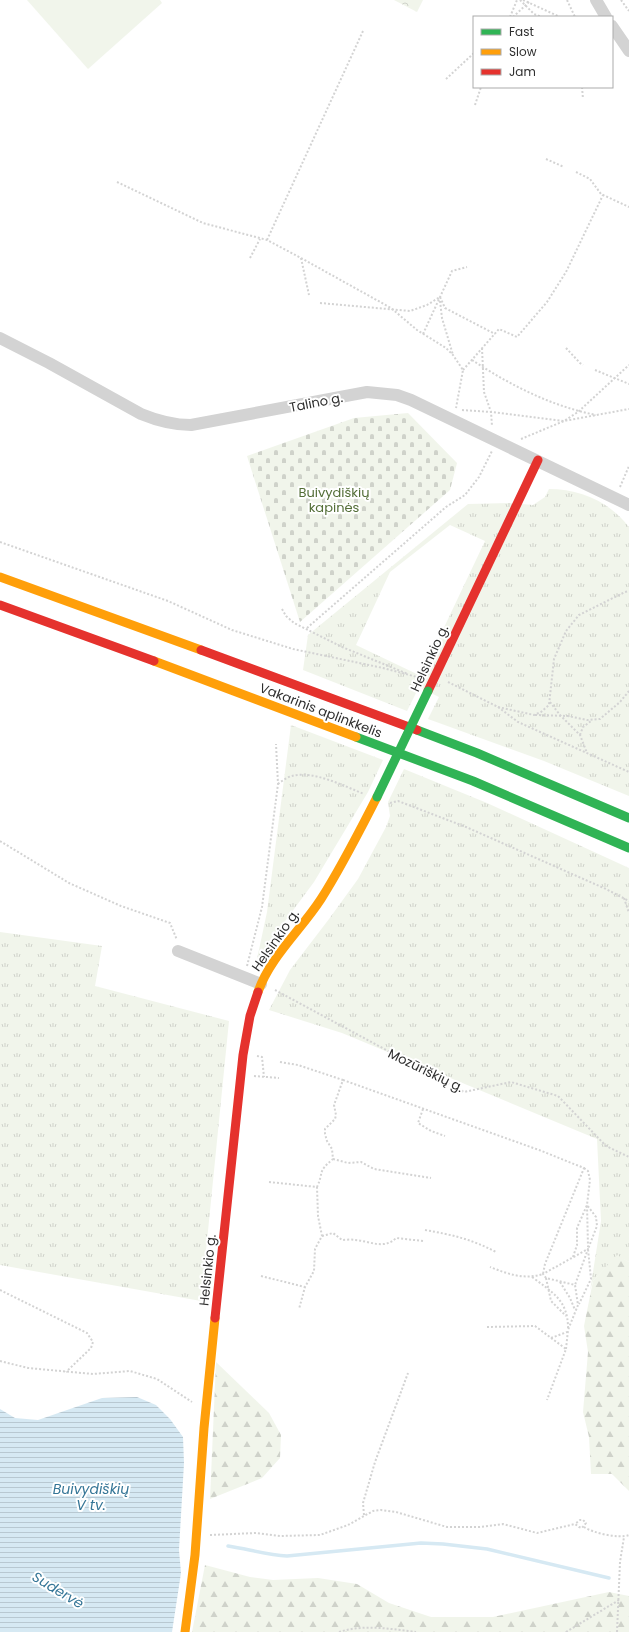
<svg xmlns="http://www.w3.org/2000/svg" width="629" height="1632" font-family="Poppins,sans-serif">
	<defs>
		<pattern id="grass-tufts" width="24" height="20" patternUnits="userSpaceOnUse"><rect width="24" height="20" fill="#f1f5eb"/><path d="M3 7l-1-3M5 7V3M7 7l1-3M15 17l-1-3M17 17v-4M19 17l1-3" fill="none" stroke="#cfd2ca"/></pattern>
		<pattern id="forest-firs" width="22" height="20" patternUnits="userSpaceOnUse"><rect width="22" height="20" fill="#f1f5eb"/><path d="M5 1l3.5 6h-7zM16 11l3.5 6h-7z" fill="#cfd2ca"/></pattern>
		<pattern id="cemetery-stones" width="16" height="16" patternUnits="userSpaceOnUse"><rect width="16" height="16" fill="#f1f5eb"/><path d="M2 7V4a2 2 0 0 1 4 0v3zM10 15v-3a2 2 0 0 1 4 0v3z" fill="#cfd2ca"/></pattern>
		<pattern id="park-crowns" width="20" height="18" patternUnits="userSpaceOnUse"><rect width="20" height="18" fill="#f1f5eb"/><path d="M2 6a3 3 0 1 1 6 0M12 15a3 3 0 1 1 6 0" fill="none" stroke="#cfd2ca"/></pattern>
		<pattern id="water-rules" width="6" height="5" patternUnits="userSpaceOnUse"><rect width="6" height="5" fill="#d6e9f3"/><path d="M0 2.5h6" fill="none" stroke="#b8c8d1"/></pattern>
	</defs>
	<rect width="100%" height="100%" fill="#fff"/>
	<g fill="url(#grass-tufts)" fill-rule="evenodd">
		<path d="M549 489C580 489 610 502 629 527V796L544 761 428 719 439 697 419 687 407 711 303 670 308 635 468 504 511 503 533 505 545 497ZM450 525 485 541 421 676 356 645 390 572Z"/>
		<path d="M291 725 383 760 368 792 314 882 257 959 267 912Z"/>
		<path d="M404 769 487 803 629 868V1262L617 1256 593 1281 590 1291 601 1221 597 1139 342 1033 269 1010 290 970 329 919 358 879 386 827 390 816 388 802Z"/>
		<path d="M0 932 102 946 95 986 229 1021 201 1301 0 1265Z"/>
	</g>
	<g fill="url(#forest-firs)">
		<path d="M617 1255 629 1262V1491L612 1474H591L589 1437 583 1412 588 1352 584 1326 593 1281Z"/>
		<path d="M216 1362 269 1413 281 1435 280 1458 262 1478 210 1499Z"/>
		<path d="M205 1565 250 1577 273 1580 318 1578 357 1584 389 1603 431 1617H493L609 1592 629 1596V1632H192Z"/>
	</g>
	<path fill="url(#cemetery-stones)" d="M408 413 457 463 450 490 300 622 247 456 354 418Z"/>
	<path fill="url(#park-crowns)" d="M394 0H423L417 12Z"/>
	<path fill="#f1f5eb" d="M27 0H160L162 3 88 69Z"/>
	<path fill="url(#water-rules)" d="M137 1397 156 1405 170 1419 183 1437 184 1463 179 1550 181 1573 172 1632H0V1409L15 1418 38 1420 102 1398Z"/>
	<g fill="none" stroke-linecap="round" stroke-linejoin="round">
		<path stroke="#d6e9f3" stroke-width="3.5" d="M228 1546C248 1549 267 1555 287 1556L421 1543 443 1544 487 1549 609 1578"/>
		<g stroke="#d3d3d3" stroke-width="2" stroke-dasharray="2 2" stroke-linecap="butt">
			<path d="M520 0 534 14 542 17"/>
			<path d="M523 0 560 17"/>
			<path d="M567 0 575 17"/>
			<path d="M621 0 629 11"/>
			<path d="M510 17 517 0"/>
			<path d="M513 17 529 2"/>
			<path d="M446 79 474 53"/>
			<path d="M582 87 583 99"/>
			<path d="M475 105 481 87"/>
			<path d="M546 159 564 167"/>
			<path d="M576 172 590 179 601 194 629 207"/>
			<path d="M117 182 203 223 267 240 301 258 309 295"/>
			<path d="M267 240 363 31"/>
			<path d="M250 258 260 239"/>
			<path d="M301 258 391 308 417 330 446 348 453 355 463 370 456 408"/>
			<path d="M440 297 445 308 495 334"/>
			<path d="M440 301 442 318 453 355"/>
			<path d="M320 303 410 311 427 305 440 297"/>
			<path d="M423 334 452 271 467 267"/>
			<path d="M482 348 484 392 491 412 492 426"/>
			<path d="M566 348 580 363 583 365"/>
			<path d="M472 360C510 385 551 406 596 415"/>
			<path d="M463 370 499 329 517 337 547 302 566 272 603 195"/>
			<path d="M595 370 629 384"/>
			<path d="M462 410 491 412 564 421 578 412 629 365"/>
			<path d="M521 439 564 421 629 409"/>
			<path d="M620 487 629 466"/>
			<path d="M0 542 168 601 232 630 293 649 383 668 417 677"/>
			<path d="M282 609 286 616 294 623 342 647 408 674"/>
			<path d="M307 628 446 507 465 495 479 477 492 451"/>
			<path d="M448 682 498 707 518 722 629 772"/>
			<path d="M550 702 560 715 580 735 587 753"/>
			<path d="M498 707 534 715 541 712 549 705 554 659 566 631 579 615 625 592 629 591"/>
			<path d="M535 715 568 716 587 720 600 719 620 702 629 691"/>
			<path d="M580 735 583 727 591 721"/>
			<path d="M278 784C282 781 287 777 292 776 313 770 344 786 364 794"/>
			<path d="M390 803 398 801 466 827 606 889 629 901"/>
			<path d="M0 841 69 883 121 906 170 923 177 940"/>
			<path d="M624 898 629 913"/>
			<path d="M247 966 262 907 278 784 276 744"/>
			<path d="M275 990 464 1092 511 1082 558 1096 606 1146 629 1157"/>
			<path d="M257 1056 262 1057 264 1077"/>
			<path d="M280 1062 298 1065 343 1080 334 1105 336 1115 335 1119 325 1129V1134L327 1141 332 1149 333 1159C317 1172 324 1172 317 1187"/>
			<path d="M254 1076 279 1078"/>
			<path d="M343 1080 539 1150 584 1168 545 1264 543 1274C524 1280 508 1274 490 1267"/>
			<path d="M423 1109 418 1123 431 1131 445 1136"/>
			<path d="M333 1159 348 1163 361 1162 374 1169 431 1178"/>
			<path d="M584 1168 588 1171 590 1180 587 1205 588 1247"/>
			<path d="M269 1182 317 1187 318 1216 322 1236 315 1249 314 1271 305 1287 299 1309"/>
			<path d="M425 1230C453 1235 471 1239 496 1252"/>
			<path d="M322 1236 333 1233 342 1240C346 1240 351 1239 355 1240 370 1241 384 1250 396 1238L423 1241"/>
			<path d="M573 1257 577 1245V1228L587 1205 596 1217 597 1226 588 1249 591 1279 579 1304"/>
			<path d="M261 1276 305 1287"/>
			<path d="M532 1277C552 1292 568 1300 568 1328"/>
			<path d="M546 1278 551 1301 566 1316"/>
			<path d="M560 1282 570 1298 575 1310"/>
			<path d="M0 1290 87 1333 93 1342 91 1348 66 1372"/>
			<path d="M487 1327 535 1326 566 1349 547 1400"/>
			<path d="M551 1338 567 1332"/>
			<path d="M566 1349 568 1330 578 1305 575 1285 546 1278 543 1274 588 1249 575 1285"/>
			<path d="M0 1361 28 1368 93 1374 130 1371 157 1379 192 1402"/>
			<path d="M364 1515 363 1503 375 1462 408 1373"/>
			<path d="M584 1527C593 1533 619 1539 629 1535"/>
			<path d="M210 1535 256 1533 280 1536 320 1535 348 1525 373 1511 381 1510 396 1512 447 1527H480L503 1524 537 1533 575 1524 579 1527 582 1528 586 1523 583 1520H580L575 1524"/>
			<path d="M339 1632C364 1624 391 1629 416 1632"/>
			<path d="M566 1632 619 1600"/>
			<path d="M617 1632 620 1562 624 1537"/>
		</g>
		<g stroke="#d3d3d3" stroke-width="12">
			<path d="M596 0 606 17"/>
			<path d="M612 26 629 51"/>
			<path d="M0 338 49 363 141 414C158 421 173 425 191 425L367 392 397 395 411 400 629 505"/>
			<path d="M178 951 261 984"/>
		</g>
		<g stroke="#30b455" stroke-width="9">
			<path d="M417 730 477 753 629 818"/>
			<path d="M356 737 473 781 629 848"/>
		</g>
		<g stroke="#ff9f0a" stroke-width="9">
			<path d="M0 577 201 650"/>
			<path d="M154 661 356 737"/>
			<path d="M258 992C270 957 301 930 321 899 342 866 359 832 377 797"/>
			<path d="M185 1632 195 1555 204 1428 215 1318"/>
		</g>
		<g stroke="#e5322d" stroke-width="9">
			<path d="M0 605 154 661"/>
			<path d="M201 650 417 730"/>
			<path d="M428 691 538 460"/>
			<path d="M215 1318 243 1055 250 1016 258 992"/>
		</g>
		<path stroke="#30b455" stroke-width="9" d="M377 797 428 691"/>
	</g>
	<g text-anchor="middle" stroke-width="4" stroke-linejoin="round" paint-order="stroke">
		<g font-size="13" fill="#2e2e2e" stroke="#fff">
			<text transform="translate(316 402) rotate(-11)" y="5">Talino g.</text>
			<text transform="translate(429 658) rotate(-65)" y="5">Helsinkio g.</text>
			<text transform="translate(321 710) rotate(21)" y="5">Vakarinis aplinkkelis</text>
			<text transform="translate(275 940) rotate(-55)" y="5">Helsinkio g.</text>
			<text transform="translate(426 1070) rotate(26)" y="5">Mozūriškių g.</text>
			<text transform="translate(207 1270) rotate(-84)" y="5">Helsinkio g.</text>
		</g>
		<g font-size="13" fill="#536e37" stroke="#fff">
			<text x="334" y="497">Buivydiškių<tspan x="334" dy="15">kapinės</tspan></text>
		</g>
		<g font-size="14" font-style="italic" fill="#357697" stroke="#fff">
			<text x="91" y="1494">Buivydiškių<tspan x="91" dy="16">V tv.</tspan></text>
			<text transform="translate(58 1590) rotate(31)" y="5">Sudervė</text>
		</g>
	</g>
	<rect x="473" y="16" width="140" height="72" fill="#ffffff" stroke="#ababab"/>
	<rect x="481" y="29" width="20" height="6" fill="#30b455" stroke="#ababab"/>
	<text x="509" y="36" font-size="12" fill="#2e2e2e">Fast</text>
	<rect x="481" y="49" width="20" height="6" fill="#ff9f0a" stroke="#ababab"/>
	<text x="509" y="56" font-size="12" fill="#2e2e2e">Slow</text>
	<rect x="481" y="69" width="20" height="6" fill="#e5322d" stroke="#ababab"/>
	<text x="509" y="76" font-size="12" fill="#2e2e2e">Jam</text>
</svg>
